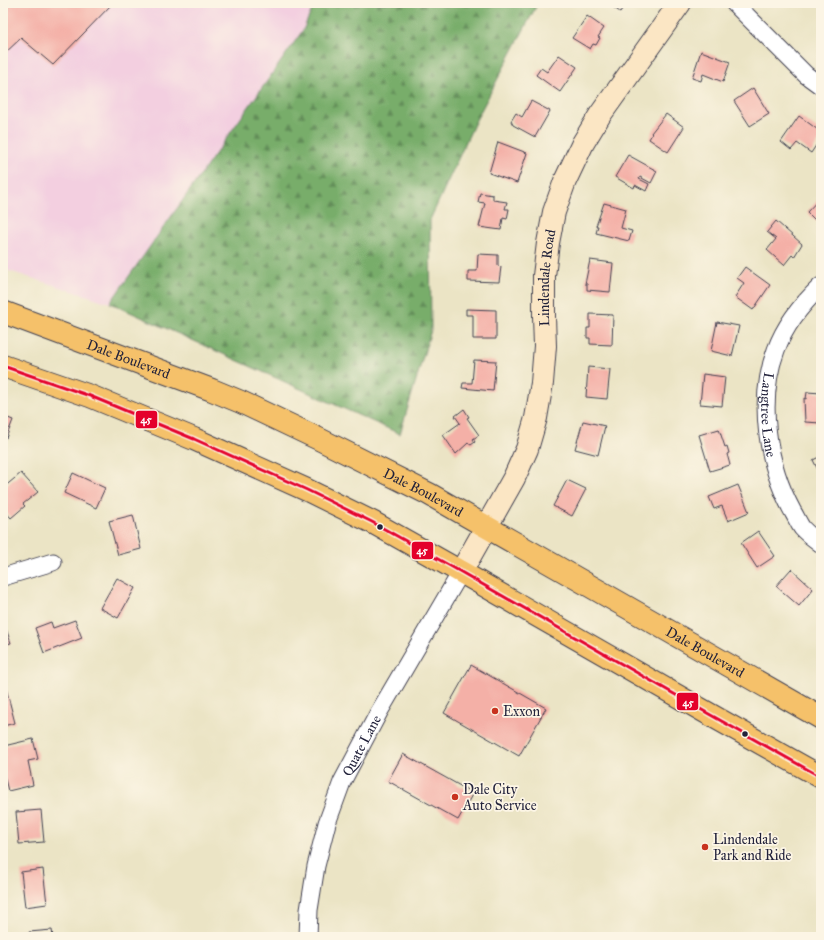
<svg xmlns="http://www.w3.org/2000/svg" width="824" height="940" font-family="'IM FELL Great Primer',serif">
	<defs>
		<pattern id="forest-firs" width="22" height="20" patternUnits="userSpaceOnUse"><rect width="22" height="20" fill="#78ad6a"/><path d="M5 1l3.5 6h-7zM16 11l3.5 6h-7z" fill="#628c58"/></pattern>
	</defs>
	<rect width="100%" height="100%" fill="#fcf5e5"/>
	<filter id="ink" filterUnits="userSpaceOnUse"><feTurbulence type="fractalNoise" baseFrequency=".025" numOctaves="2"/><feDisplacementMap in="SourceGraphic" scale="8" xChannelSelector="R" yChannelSelector="G"/><feConvolveMatrix kernelMatrix="1 2 1 2 8 2 1 2 1" color-interpolation-filters="sRGB"/></filter>
	<filter id="wash" filterUnits="userSpaceOnUse"><feTurbulence type="fractalNoise" baseFrequency=".012" numOctaves="4" result="noise"/><feDisplacementMap in="SourceGraphic" scale="16" xChannelSelector="R" yChannelSelector="G"/><feGaussianBlur stdDeviation="0.9" result="paint"/><feColorMatrix in="noise" values="0 0 0 0 0 0 0 0 0 0 0 0 0 0 0 0 0 1.4 0 .05"/><feComposite in="paint" operator="in"/></filter>
	<g filter="url(#wash)">
		<rect width="100%" height="100%" fill="#ebe4c5"/>
		<path fill="#f3cfe0" d="M3 3H315L303 30 110 303 3 269Z"/>
		<path fill="url(#forest-firs)" stroke="#4d6852" d="M315 3H538L476 120 430 220 431 330 400 434 110 303 303 30Z"/>
		<g id="blocks">
			<g fill="#f4b0a7">
				<path d="M3 3H113L53 65 21 38 3 55Z"/>
				<path d="M607 3H629L626 7 624 6 620 12Z"/>
				<path d="M587 16 604 28 598 37 600 38 596 45 593 44 590 49 572 38Z"/>
				<path d="M701 51 730 62 723 82 703 74 701 81 692 78Z"/>
				<path d="M559 55 577 67 560 92 536 75 541 68 547 72Z"/>
				<path d="M753 88 769 114 750 126 734 101Z"/>
				<path d="M531 101 550 111 535 137 513 125 511 121 516 113 522 117Z"/>
				<path d="M666 114 684 127 668 152 649 139 652 134 651 133Z"/>
				<path d="M799 116 821 132V138L811 153 797 143 791 150 781 142Z"/>
				<path d="M498 142 527 153 517 183 489 173Z"/>
				<path d="M628 155 657 171 651 183 640 177 639 179 649 184 646 191 635 185 634 188 615 177Z"/>
				<path d="M480 193 493 195V200L507 202 505 209H509L507 219 503 218 501 230 479 227 485 203 478 202Z"/>
				<path d="M821 197V226L807 212Z"/>
				<path d="M604 203 626 209 621 228 632 231 629 241 596 233 598 226H596Z"/>
				<path d="M776 221 802 244 794 257 792 255 784 265 767 250 776 239 767 232Z"/>
				<path d="M478 254 498 255V266L501 267 499 282 468 281V271H477Z"/>
				<path d="M590 260 613 263 610 292 587 290V284H585Z"/>
				<path d="M745 267 770 285 753 310 735 297 744 283 737 278Z"/>
				<path d="M466 309 496 310V339H473V315H466Z"/>
				<path d="M590 314 613 315 612 345 590 344V338H587V328H590Z"/>
				<path d="M717 322 739 326 732 356 711 351Z"/>
				<path d="M474 360 496 361 493 391 462 388 463 383H472Z"/>
				<path d="M588 367 610 369 607 399 586 397Z"/>
				<path d="M703 374 725 377 722 406 700 404Z"/>
				<path d="M807 392 821 393V423L805 422 804 398 806 399Z"/>
				<path d="M464 409 469 417 467 418 479 435 473 439 475 442 471 445 468 443 456 454 443 435 460 423 455 416Z"/>
				<path d="M3 416 13 420 6 438 3 437Z"/>
				<path d="M583 421 605 426 598 455 575 449Z"/>
				<path d="M719 429 725 447 727 446 729 453 727 454 730 465 710 471 699 435Z"/>
				<path d="M821 456V476L813 460Z"/>
				<path d="M21 473 38 492 23 504 25 506 11 518 3 509V488Z"/>
				<path d="M73 473 105 488 96 508 64 493Z"/>
				<path d="M567 480 586 489 572 516 553 506Z"/>
				<path d="M738 485 749 512 728 521 722 506 714 509 709 497Z"/>
				<path d="M133 515 141 549 118 555 109 521Z"/>
				<path d="M758 531 775 556 757 568 741 543Z"/>
				<path d="M791 569 813 589 799 606 776 586Z"/>
				<path d="M117 578 135 588 118 618 100 608Z"/>
				<path d="M75 620 82 638 44 653 35 628 51 622 53 628Z"/>
				<path d="M3 623H4L11 643 3 645Z"/>
				<path d="M471 665 546 708 519 756 444 713Z"/>
				<path d="M6 688 15 723 3 726V689Z"/>
				<path d="M33 739 38 759 28 761 33 785 8 791 3 771V755H6L4 746Z"/>
				<path d="M403 754 473 793 458 820 388 781Z"/>
				<path d="M41 810 44 842 19 844 16 812Z"/>
				<path d="M43 869 47 904 25 907 21 872Z"/>
				<path d="M52 930 53 937H29V932Z"/>
			</g>
		</g>
	</g>
	<g filter="url(#ink)">
		<use href="#blocks" fill-opacity="0" stroke="#403f50" stroke-width="1"/>
		<g fill="none" stroke-linecap="round" stroke-linejoin="round">
			<defs>
				<g id="street">
					<path d="M734 3 806 75 821 86"/>
					<path id="s1" d="M821 286C802 304 785 325 776 350 757 401 767 465 793 512 796 517 799 524 802 528 807 534 815 539 821 544"/>
					<path d="M3 577 53 562"/>
					<path id="s2" d="M308 937 309 910 316 866 327 823 342 782 379 712 461 572"/>
				</g>
				<g id="secondary">
					<path id="s3" d="M461 572 514 478 527 449 536 418 542 383 545 346 544 316V276L548 243 554 212 565 181 583 143 600 115 680 3"/>
				</g>
				<g id="primary">
					<path id="s4" d="M3 312 212 390 241 402 321 440 429 494 821 718"/>
					<path d="M3 366 90 396 194 439 307 490 372 522 461 572 709 714 821 777"/>
				</g>
			</defs>
			<use href="#street" stroke="#403f50" stroke-width="19"/>
			<use href="#secondary" stroke="#403f50" stroke-width="24"/>
			<use href="#primary" stroke="#403f50" stroke-width="24"/>
			<use href="#street" stroke="#fff" stroke-width="17"/>
			<use href="#secondary" stroke="#fbe6c4" stroke-width="22"/>
			<use href="#primary" stroke="#f5c16b" stroke-width="22"/>
			<defs>
				<path id="bus-1" d="M3 366 90 396 194 439 307 490 372 522 461 572 709 714 821 777"/>
			</defs>
			<use href="#bus-1" stroke="#fcf5e5" stroke-width="6"/>
			<use href="#bus-1" stroke="#e4002b" stroke-width="3"/>
		</g>
	</g>
	<g fill="#22223b" stroke="#fcf5e5" stroke-width="1.5">
		<circle cx="380" cy="527" r="3.5"/>
		<circle cx="745" cy="734" r="3.5"/>
	</g>
	<g fill="#c8321e" stroke="#fcf5e5" stroke-width="1.5">
		<circle cx="495" cy="711" r="4"/>
		<circle cx="455" cy="797" r="4"/>
		<circle cx="705" cy="847" r="4"/>
	</g>
	<g text-anchor="middle" stroke-width="3.5" stroke-linejoin="round" paint-order="stroke">
		<g font-size="14" fill="#22223b" stroke="#fcf5e5">
			<text dy="5" stroke="none"><textPath href="#s3" startOffset="313">Lindendale Road</textPath></text>
			<text dy="5" stroke="none"><textPath href="#s4" startOffset="134">Dale Boulevard</textPath></text>
			<text dy="5" stroke="none"><textPath href="#s1" startOffset="145">Langtree Lane</textPath></text>
			<text dy="5" stroke="none"><textPath href="#s4" startOffset="458">Dale Boulevard</textPath></text>
			<text dy="5" stroke="none"><textPath href="#s4" startOffset="782">Dale Boulevard</textPath></text>
			<text dy="5" stroke="none"><textPath href="#s2" startOffset="201">Quate Lane</textPath></text>
		</g>
		<g font-size="14" fill="#22223b" stroke="#fcf5e5" text-anchor="start">
			<text x="503" y="716">Exxon</text>
			<text x="463" y="794">Dale City<tspan x="463" dy="16">Auto Service</tspan></text>
			<text x="713" y="844">Lindendale<tspan x="713" dy="16">Park and Ride</tspan></text>
		</g>
	</g>
	<g stroke="#fcf5e5" stroke-width="1.5">
		<rect x="135" y="410" width="23" height="19" rx="4" fill="#e4002b"/>
		<rect x="411" y="541" width="23" height="19" rx="4" fill="#e4002b"/>
		<rect x="676" y="692" width="23" height="19" rx="4" fill="#e4002b"/>
	</g>
	<g font-size="11" text-anchor="middle" font-weight="bold" fill="#fff">
		<text x="146" y="423">45</text>
		<text x="422" y="554">45</text>
		<text x="688" y="706">45</text>
	</g>
	<rect width="824" height="940" fill="none" stroke="#fcf5e5" stroke-width="16"/>
</svg>
